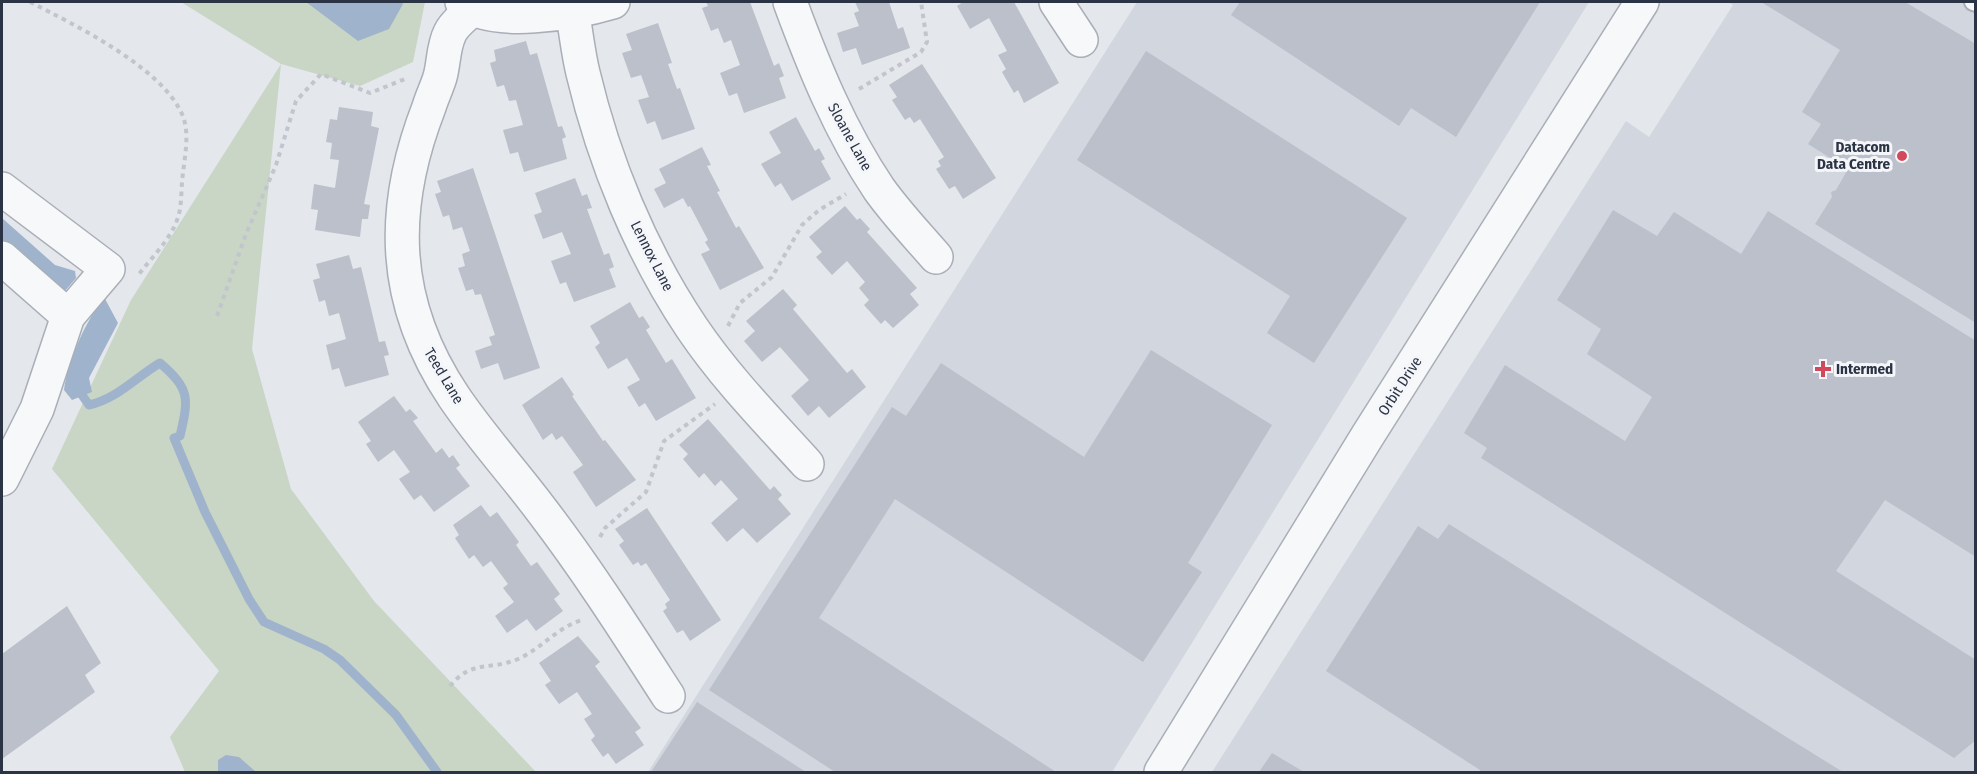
<svg xmlns="http://www.w3.org/2000/svg" width="1977" height="774" font-family="'Fira Sans Condensed',sans-serif">
	<rect width="100%" height="100%" fill="#e4e7ec"/>
	<g fill="#d2d6de">
		<path d="M1137 2H1589L1112 772H648Z"/>
		<path d="M1728 2H1975V772H1212L1626 121 1649 137 1733 5Z"/>
	</g>
	<path fill="#c9d6c5" d="M181 2H425L413 62 360 86 281 64 252 349 291 489 374 601 536 772H185L170 737 219 671 52 469 131 300 281 64Z"/>
	<g fill="#9fb4cc">
		<path d="M306 2H402L403 4 389 29 358 41Z"/>
		<path d="M2 218 55 265 75 271 76 278 64 292 2 245Z"/>
		<path d="M104 297 118 323 89 378 92 392 72 400 64 390C68 360 86 321 104 297Z"/>
		<path d="M226 755 239 757 256 772H218V760Z"/>
	</g>
	<g fill="none" stroke-linecap="round" stroke-linejoin="round">
		<path stroke="#9fb4cc" stroke-width="9" d="M83 386 82 395 89 405C117 399 136 377 160 363 190 389 189 398 180 436L174 438 205 512 249 599 264 622 324 649 340 660 396 715 437 772"/>
	</g>
	<g fill="#bbc0ca">
		<path d="M706 2H750L774 66 779 63 784 76 779 78 786 98 744 113 737 93 729 96 720 73 740 65 731 40 724 43 718 28 711 31 702 8 708 6Z"/>
		<path d="M855 2H889L898 29 903 27 910 48 862 65 856 48 843 52 837 33 859 26 854 13 859 11Z"/>
		<path d="M963 2H1014L1059 83 1024 103 1018 90 1014 93 1002 72 1006 69 998 55 1007 51 989 18 970 29 957 6Z"/>
		<path d="M1240 2H1540L1456 137 1411 108 1399 126 1231 15Z"/>
		<path d="M1761 2H1905L1976 44V323L1815 224 1832 197 1831 192 1836 190 1848 169 1808 144 1821 124 1802 112 1840 50Z"/>
		<path d="M658 23 672 63 668 64 677 89 680 88 695 129 662 140 655 121 647 124 638 100 649 97 641 75 631 78 622 53 632 50 626 34Z"/>
		<path d="M526 41 530 55 537 53 558 127 562 126 566 137 562 139 567 159 524 172 518 152 510 154 503 130 523 125 516 100 509 101 504 85 497 87 490 63 496 61 494 50Z"/>
		<path d="M1146 51 1407 218 1314 363 1267 333 1290 296 1077 160Z"/>
		<path d="M922 64 996 178 963 199 955 186 949 189 936 169 941 166 938 161 944 157 920 119 914 123 910 117 905 120 892 100 897 97 889 85Z"/>
		<path d="M339 107 373 112 371 126 379 128 364 204 370 205 368 219H362L360 237 315 230 318 210 311 209 314 184 335 188 339 160 330 159 332 143 326 142 330 119 337 120Z"/>
		<path d="M796 117 815 151 819 148 825 159 821 161 831 179 792 201 781 183 775 187 761 164 781 153 769 132Z"/>
		<path d="M702 147 711 165 707 166 720 191 717 192 736 228 739 226 764 268 720 290 701 254 710 250 705 242 708 240 690 206 688 207 683 198 664 208 654 189 666 183 659 169Z"/>
		<path d="M473 168 540 368 504 380 498 363 481 369 475 351 492 345 489 337 495 335 481 294 475 295 473 289 466 291 458 268 465 266 462 254 470 251 462 227 453 230 449 215 443 217 435 194 441 192 437 181Z"/>
		<path d="M575 178 582 196 587 194 592 208 587 209 604 255 609 253 614 267 609 269 616 287 574 302 566 282 560 284 551 261 571 254 562 232 543 239 534 215 542 212 535 193Z"/>
		<path d="M845 206 857 220 860 218 870 229 867 232 917 288 910 294 919 305 893 328 885 320 881 324 864 305 869 300 859 288 865 282 847 261 832 275 816 257 822 252 809 237Z"/>
		<path d="M1613 210 1657 236 1674 212 1741 254 1768 211 1976 341V557L1885 500 1836 571 1976 660V740L1954 758 1481 458 1487 448 1464 433 1505 365 1625 441 1652 397 1587 354 1601 329 1557 300Z"/>
		<path d="M349 255 353 269 361 267 379 342 385 341 389 355 384 356 389 375 345 387 339 368 332 370 326 345 346 339 339 313 329 316 325 300 319 302 313 280 320 278 316 264Z"/>
		<path d="M783 289 797 305 793 309 847 373 852 369 866 387 829 418 819 406 808 416 791 396 809 380 780 347 762 362 744 341 755 331 746 321Z"/>
		<path d="M630 302 639 318 643 316 650 327 646 330 666 363 672 359 696 398 656 421 645 403 639 407 627 387 640 380 627 358 608 369 595 347 600 343 590 326Z"/>
		<path d="M1151 350 1272 425 1188 563 1202 572 1143 662 895 499 819 618 1056 772H835L709 690 892 407 906 416 941 363 1084 457Z"/>
		<path d="M562 377 574 395 572 396 603 441 605 440 636 480 596 507 573 472 583 465 562 436 556 440 552 433 543 440 522 405Z"/>
		<path d="M394 396 406 412 410 409 418 418 413 421 436 453 442 448 449 458 453 455 460 465 456 468 470 486 434 512 421 495 414 500 399 479 410 472 394 450 378 462 366 444 371 441 358 422Z"/>
		<path d="M708 419 770 490 774 486 782 495 778 499 791 514 757 543 743 528 727 542 711 523 738 499 721 480 715 486 704 473 699 478 683 459 688 454 679 445Z"/>
		<path d="M481 505 490 517 497 512 519 542 516 545 531 566 537 562 560 594 554 599 563 611 536 631 527 619 507 633 495 616 514 602 503 588 508 584 491 561 483 567 474 555 469 559 455 538 459 535 453 525Z"/>
		<path d="M647 508 721 620 690 641 683 630 677 633 663 611 667 608 665 604 670 600 646 563 641 566 638 562 633 565 619 545 624 541 615 529Z"/>
		<path d="M1449 524 1780 733 1843 772H1479L1480 770 1326 671 1418 526 1438 539Z"/>
		<path d="M67 606 101 663 85 675 95 692 2 759V654Z"/>
		<path d="M578 636 600 662 595 666 641 728 635 732 644 745 616 764 608 753 603 757 591 740 595 736 584 719 592 714 577 692 559 704 545 685 551 681 539 663Z"/>
		<path d="M697 702 806 772H651Z"/>
		<path d="M1272 753 1304 772H1259Z"/>
	</g>
	<g fill="none" stroke-linecap="round" stroke-linejoin="round">
		<defs>
			<path id="service" d="M1973 2 1976 3"/>
			<g id="minor">
				<path d="M462 2C492 28 576 13 613 2"/>
				<path d="M790 2C814 67 840 131 879 189 896 213 917 235 936 257"/>
				<path d="M1056 2 1081 40"/>
				<path d="M471 10C464 17 454 24 450 33 443 47 444 63 440 77 437 87 432 97 429 107 389 210 391 303 454 397 481 437 514 473 543 512 588 571 628 634 668 696"/>
				<path d="M572 10C576 31 578 53 583 73 604 162 641 252 692 328 725 377 767 420 807 464"/>
				<path d="M2 189 108 269 68 316 37 409 2 479"/>
				<path d="M2 258 68 316"/>
				<path d="M1161 772 1368 435 1642 2"/>
			</g>
		</defs>
		<use href="#service" stroke="#a9aeb7" stroke-width="20"/>
		<use href="#minor" stroke="#a9aeb7" stroke-width="36"/>
		<g stroke="#c2c5cb" stroke-width="4" stroke-dasharray="4.5 4.5" stroke-linecap="butt">
			<path d="M30 2C75 25 161 67 182 114 190 132 185 155 183 173 181 186 182 201 179 214 173 237 153 256 139 274"/>
			<path d="M859 89 921 52 927 42 921 2"/>
			<path d="M217 316 246 234 276 165 296 101 321 74 370 93 405 79"/>
			<path d="M728 326 740 303 772 277 802 225 819 210 846 194"/>
			<path d="M600 537 605 528 646 492 664 441 715 404"/>
			<path d="M450 686C472 659 490 671 518 659 541 649 556 628 582 620"/>
		</g>
		<use href="#service" stroke="#f7f8fa" stroke-width="16"/>
		<use href="#minor" stroke="#f7f8fa" stroke-width="33"/>
	</g>
	<g fill="#d1495b" stroke="#f4f6f9" stroke-width="2">
		<circle cx="1902" cy="156" r="6"/>
		<path d="M1820 360h6v6h6v6h-6v6h-6v-6h-6v-6h6z"/>
	</g>
	<g text-anchor="middle" stroke-width="6" stroke-linejoin="round" paint-order="stroke">
		<g font-size="15" fill="#2b3445" stroke="#f4f6f9">
			<text transform="translate(850 137) rotate(61)" y="5">Sloane Lane</text>
			<text transform="translate(652 256) rotate(63)" y="5">Lennox Lane</text>
			<text transform="translate(444 376) rotate(59)" y="5">Teed Lane</text>
			<text transform="translate(1400 386) rotate(-57)" y="5">Orbit Drive</text>
		</g>
		<g font-size="15" font-weight="bold" fill="#2b3445" stroke="#f4f6f9" text-anchor="end">
			<text x="1890" y="152">Datacom<tspan x="1890" dy="17">Data Centre</tspan></text>
			<text x="1836" y="374" text-anchor="start">Intermed</text>
		</g>
	</g>
	<rect width="1977" height="774" fill="none" stroke="#2b3445" stroke-width="6"/>
</svg>
